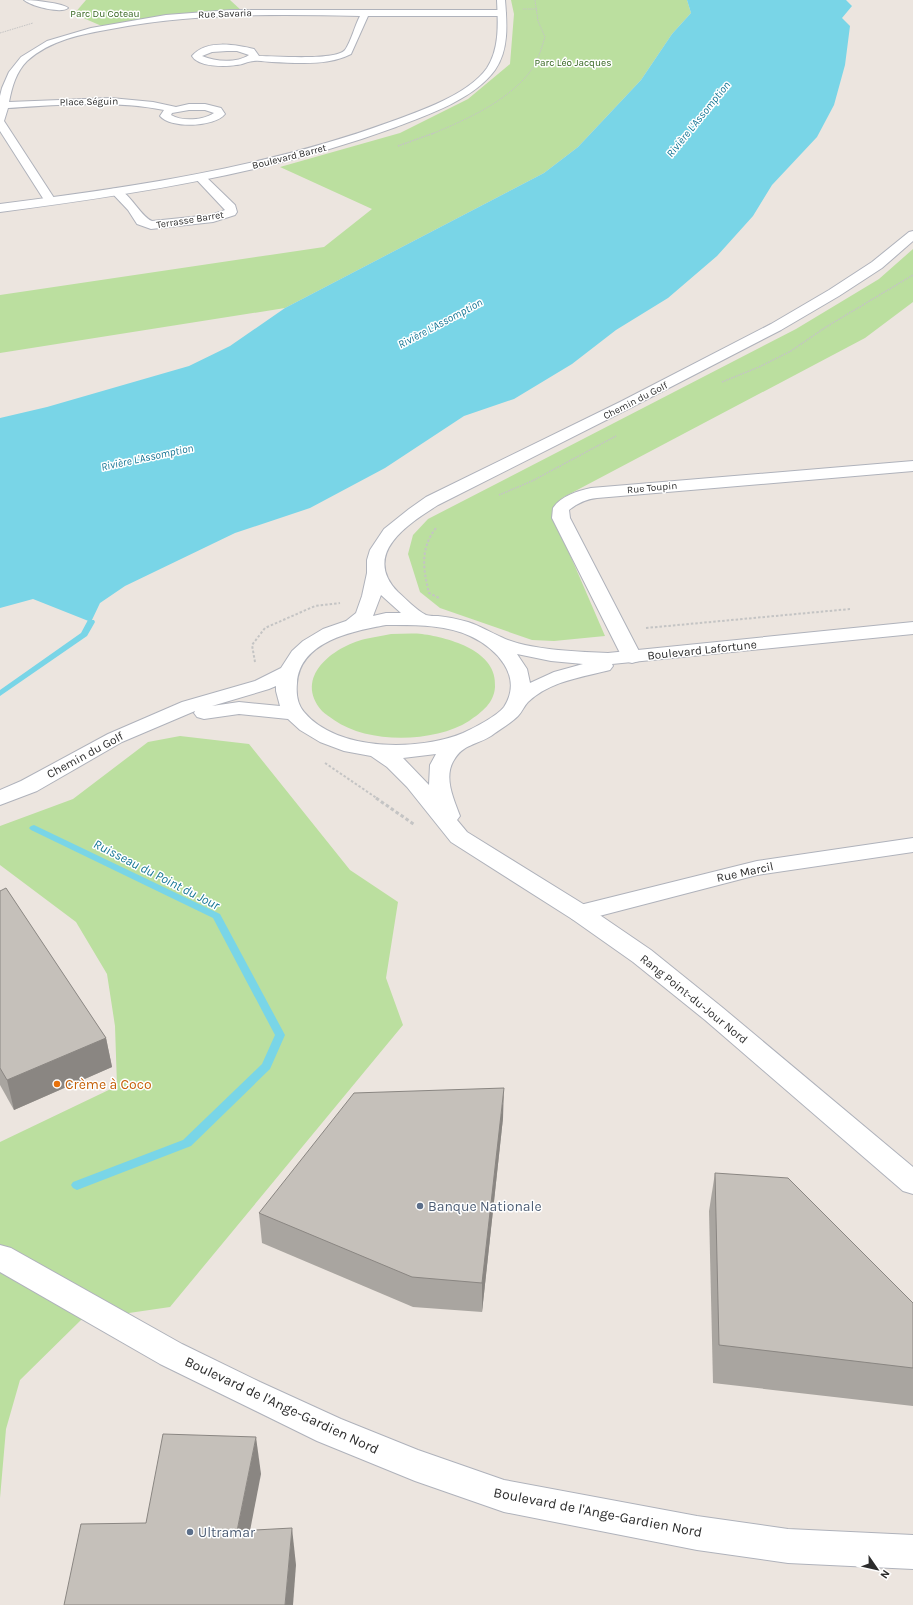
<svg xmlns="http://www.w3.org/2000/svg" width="913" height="1605" font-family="Karla,sans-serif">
	<rect width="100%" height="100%" fill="#ece5df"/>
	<g fill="#bbdf9f">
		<path d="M86 0H230L243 12 104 27 74 14Z"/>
		<path d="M511 0H687L691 13 672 34 641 80 578 147 544 173 285 308 0 353V295L324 247 372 209 280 167 400 133 468 99 510 64 514 14Z"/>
		<path d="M913 249V302L865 338 562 498 552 513 605 636 554 641 532 640 440 608 420 592 408 554 413 535 428 519 796 329 879 279Z"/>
		<path d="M391 634C401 634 412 633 422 634 450 638 498 651 495 687 494 703 482 712 469 721 434 743 368 744 334 720 330 717 325 714 322 711 293 677 333 647 365 639 373 637 383 636 391 634Z"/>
		<path d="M180 736 249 744 350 870 398 902 386 978 403 1025 170 1307 81 1320 20 1380 6 1429 0 1498V1142L117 1086 115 1026 107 974 76 922 0 865V826L73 799 148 742Z"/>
	</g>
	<path fill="#79d5e7" d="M687 0H846L852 6 842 18 850 26 845 65 834 105 817 137 772 185 753 216 717 256 668 298 616 330 572 364 514 399 464 416 385 468 310 508 235 533 125 586 100 603 91 622 33 599 0 608V418L47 407 189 366 230 346 285 308 544 173 578 147 641 80 672 34 691 13Z"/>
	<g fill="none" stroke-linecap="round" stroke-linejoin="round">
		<g fill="#79d5e7" fill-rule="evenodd">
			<path d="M88 620H94L95 622 87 636 0 696V690L81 633Z"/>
			<path d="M34 825 220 914 285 1035 270 1069 191 1146 77 1190 73 1188 71 1185 73 1182 183 1140 262 1064 275 1035 213 918 31 830 29 828 31 826Z"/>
		</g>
		<defs>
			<g id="street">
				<path d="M24 0C32 0 63 3 68 8 61 14 31 6 24 0Z"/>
				<path d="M231 10H502L506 13 502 16H368L351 54C328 66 298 63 272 62 266 62 260 60 254 61 248 61 242 65 236 65 225 67 198 67 192 56 206 39 236 45 254 49L259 56C274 56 336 61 345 50 351 42 355 25 360 16 276 14 193 13 111 29 82 34 50 40 27 61 16 72 12 87 9 102L111 98 153 102 176 107 189 104H205L221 108 225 114C215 127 171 129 160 116L164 110C113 100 60 105 8 108L4 121 56 201 54 203H46L0 131V96L2 88 9 72 21 57 47 41 91 28 166 15ZM227 51H237L249 55C237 63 216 62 202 56L212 52ZM189 110H205L214 113C203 120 183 122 171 115L172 113Z"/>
				<path d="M200 174 204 175 235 205 237 212 235 215 213 222 151 229 137 224 128 210 110 191 112 189C127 185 139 216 152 221L211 215 225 210 194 177 196 175Z"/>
				<path d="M913 461V471L597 498C586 499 578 503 569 510L570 518 642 657 639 661 632 663 625 661 622 657 552 518 553 508C561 496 577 491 591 488Z"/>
				<path d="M913 838V852L757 875 580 921 572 919 568 913 572 907 757 861Z"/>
			</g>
			<g id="secondary">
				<path d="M497 0H505C507 24 509 50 495 70 474 99 428 115 396 127 268 174 135 194 0 212V204C133 187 264 168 390 122 420 111 468 95 487 68 500 48 498 22 497 0Z"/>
				<path d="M913 231V241L882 268 839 296 781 330 630 408 438 505C408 524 361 554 398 592 406 599 416 610 426 615 429 616 435 616 438 616 448 617 458 619 468 622 480 626 490 632 501 637 526 650 579 652 608 653L913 622V634L612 664 613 666 610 670C583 677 550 681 528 702 524 706 522 712 518 716 510 724 499 730 491 736 477 745 463 744 454 760 443 777 454 800 460 816L457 820 467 832 588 907 651 950 723 1008 913 1167V1194L903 1191 705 1020 633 962 572 919 451 842 407 787 387 767 371 756 344 751 320 742 300 730 288 719 239 714 204 719 197 717 194 713 195 711 122 742 37 791 0 805V790L21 781 108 734 182 702 255 681 281 668 292 651 303 641 323 629 346 621 356 613 362 596 367 573V560L370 550 384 529 409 509 426 497 620 402 771 324 829 290 872 262 909 232ZM381 595 401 613H386L373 616ZM386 625C413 625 444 624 470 636 496 648 524 676 504 707 497 716 474 728 463 733 420 751 337 752 304 712 297 704 296 693 297 683 300 641 353 631 386 625ZM517 654 551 661 583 664 554 672 530 683 527 669ZM276 686V691L280 706 239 702 212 706 269 689ZM436 754 430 765 429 785 403 758Z"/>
				<path d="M0 1245 11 1248 182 1344 260 1382 341 1419 418 1450 504 1480 697 1516 788 1529 913 1535V1569L788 1563 697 1550 504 1512 415 1481 317 1441 160 1364 0 1272Z"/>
			</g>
		</defs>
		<use href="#street" stroke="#afb2bb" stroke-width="2"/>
		<use href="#secondary" stroke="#afb2bb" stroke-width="2"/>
		<g stroke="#c4c4c4" stroke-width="1" stroke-dasharray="1.5 1" stroke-linecap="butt">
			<path d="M523 9H537"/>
			<path d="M0 33 33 23"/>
			<path d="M432 134C467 119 512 100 534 66 539 57 542 47 545 37L538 21 535 0"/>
		</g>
		<g stroke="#c4c4c4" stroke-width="1.5" stroke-dasharray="1.5 1" stroke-linecap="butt">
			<path d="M398 146 434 133"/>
			<path d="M722 382 759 367 791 351 826 327 913 275"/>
			<path d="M499 495 532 481 616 436"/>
		</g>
		<g stroke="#c4c4c4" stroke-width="2" stroke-dasharray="2.5 2" stroke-linecap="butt">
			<path d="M436 528C420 548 423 569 429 593L439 598"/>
			<path d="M646 628 850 609"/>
			<path d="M255 662 252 645 265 628 315 606 340 603"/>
			<path d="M325 763 378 799"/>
		</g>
		<path stroke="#c4c4c4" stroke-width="3" stroke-dasharray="3.5 2.5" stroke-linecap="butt" d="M376 798 415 825"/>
		<use href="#street" fill="#fff" fill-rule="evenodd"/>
		<use href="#secondary" fill="#fff" fill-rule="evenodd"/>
	</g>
	<g fill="#a9a5a0">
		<path d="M0 891 106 1038 112 1067 14 1110 0 1085Z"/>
		<path d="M503 1118 482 1312 413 1307 262 1243 259 1213Z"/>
		<path d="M715 1173 913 1303V1406L713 1383 709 1211Z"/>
	</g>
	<g fill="#8a8682">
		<path d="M106 1038 112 1067 14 1110 7 1080Z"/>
		<path d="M504 1088 503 1118 482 1312V1283Z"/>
		<path d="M256 1437 261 1474 243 1567 237 1531Z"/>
		<path d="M292 1528 296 1565 293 1605H285Z"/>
	</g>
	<g fill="#c5c0ba" stroke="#8a8682">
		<path d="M6 888 106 1038 7 1080 0 1068V891Z"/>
		<path d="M504 1088 482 1283 412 1277 259 1213 354 1093Z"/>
		<path d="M715 1173 788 1178 913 1303V1368L719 1345Z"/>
		<path d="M163 1434 256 1437 237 1531 292 1528 285 1605H64L81 1524 146 1523Z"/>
	</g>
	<circle fill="#e8710a" stroke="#fff" stroke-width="1.5" cx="57" cy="1084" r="4"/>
	<g fill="#5c6f8a" stroke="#fff" stroke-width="1.5">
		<circle cx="420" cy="1206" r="4"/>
		<circle cx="190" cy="1532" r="4"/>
	</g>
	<g text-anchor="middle" stroke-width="3" stroke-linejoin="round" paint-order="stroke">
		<g font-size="10" fill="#35651f" stroke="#fff">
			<text x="105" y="17">Parc Du Coteau</text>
			<text x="573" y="66">Parc Léo Jacques</text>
		</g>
		<g font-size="10" fill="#2c2c2c" stroke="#fff">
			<text transform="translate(225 13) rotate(-2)" y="4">Rue Savaria</text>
			<text transform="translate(89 101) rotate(-1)" y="4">Place Séguin</text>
			<text transform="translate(289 156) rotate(-14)" y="4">Boulevard Barret</text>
			<text transform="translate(190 219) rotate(-9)" y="4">Terrasse Barret</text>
			<text transform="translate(635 400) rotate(-27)" y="4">Chemin du Golf</text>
			<text transform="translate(652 487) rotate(-5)" y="4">Rue Toupin</text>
		</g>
		<g font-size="11" font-style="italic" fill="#167695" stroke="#fff">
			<text transform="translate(698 119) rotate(-51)" y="4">Rivière L'Assomption</text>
			<text transform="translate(440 323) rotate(-28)" y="4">Rivière L'Assomption</text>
			<text transform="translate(147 457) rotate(-12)" y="4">Rivière L'Assomption</text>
		</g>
		<g font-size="12" fill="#2c2c2c" stroke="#fff">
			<text transform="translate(702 650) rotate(-6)" y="4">Boulevard Lafortune</text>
			<text transform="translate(85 755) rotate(-28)" y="4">Chemin du Golf</text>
			<text transform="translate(745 872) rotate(-12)" y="4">Rue Marcil</text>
			<text transform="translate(694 999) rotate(39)" y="4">Rang Point-du-Jour Nord</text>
		</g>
		<g font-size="13" font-style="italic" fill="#167695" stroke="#fff">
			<text transform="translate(157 874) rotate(27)" y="5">Ruisseau du Point du Jour</text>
		</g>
		<g font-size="14" fill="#c56008" stroke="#fff" text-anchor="start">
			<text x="65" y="1089">Crème à Coco</text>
		</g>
		<g font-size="14" fill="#4e5e75" stroke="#fff" text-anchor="start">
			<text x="428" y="1211">Banque Nationale</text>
			<text x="198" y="1537">Ultramar</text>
		</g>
		<g font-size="14" fill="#2c2c2c" stroke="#fff">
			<text transform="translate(282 1405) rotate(25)" y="5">Boulevard de l'Ange-Gardien Nord</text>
			<text transform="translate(598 1512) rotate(11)" y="5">Boulevard de l'Ange-Gardien Nord</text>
		</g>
	</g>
	<g transform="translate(877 1569) rotate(124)" stroke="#ffffff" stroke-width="3" paint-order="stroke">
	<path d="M0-3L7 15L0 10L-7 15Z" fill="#2c2c2c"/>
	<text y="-6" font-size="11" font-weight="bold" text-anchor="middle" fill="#2c2c2c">N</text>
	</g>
</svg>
